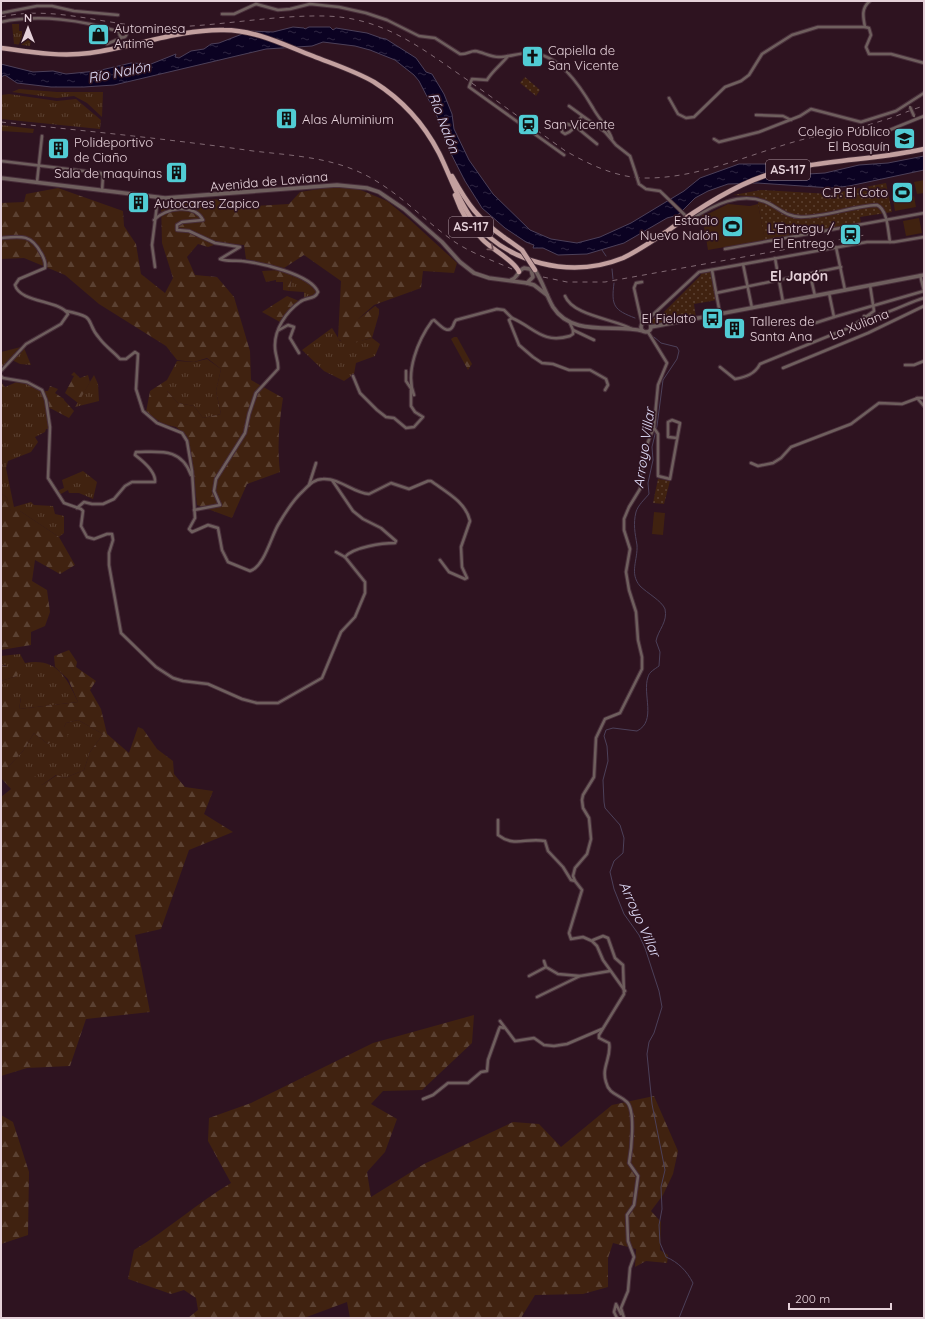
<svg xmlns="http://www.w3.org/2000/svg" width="925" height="1319" font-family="Quicksand,sans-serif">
	<defs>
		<pattern id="grass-tufts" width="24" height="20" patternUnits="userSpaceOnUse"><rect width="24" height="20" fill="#402210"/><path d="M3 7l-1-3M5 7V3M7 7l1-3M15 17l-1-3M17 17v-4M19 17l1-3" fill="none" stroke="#5b4132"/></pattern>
		<pattern id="forest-firs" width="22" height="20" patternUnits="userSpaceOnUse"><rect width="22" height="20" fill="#402210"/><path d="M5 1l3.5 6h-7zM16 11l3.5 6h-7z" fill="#5b4132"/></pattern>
		<pattern id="park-dots" width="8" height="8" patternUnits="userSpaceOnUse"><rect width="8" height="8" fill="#402210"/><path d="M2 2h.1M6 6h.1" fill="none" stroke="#5b4132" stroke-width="1.8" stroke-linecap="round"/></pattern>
		<pattern id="water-ripples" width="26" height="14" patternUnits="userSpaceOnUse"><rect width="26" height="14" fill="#0b0222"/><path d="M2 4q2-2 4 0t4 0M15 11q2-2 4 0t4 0" fill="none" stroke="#2e2642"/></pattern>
	</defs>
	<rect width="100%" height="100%" fill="#2e1320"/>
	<g fill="url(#grass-tufts)">
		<path d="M12 24H19V31H22V37L31 38 30 46 14 44Z"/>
		<path d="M19 89 57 92H103L102 117 87 103 74 96 57 98 12 92Z"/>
		<path d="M9 94 57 101 76 99 101 120 100 129 1 119V95Z"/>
		<path d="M1 125 34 129 33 133 1 131Z"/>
		<path d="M293 275 313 285 317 293 314 296 304 298V292L289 291Z"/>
		<path d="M332 328 340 341 352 343 372 338 380 344 375 356 356 363 354 374 344 381 324 371 302 350Z"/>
		<path d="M21 347 1 368V352Z"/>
		<path d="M24 348 31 365 20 364 12 360Z"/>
		<path d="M207 359 221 369 216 391 221 414 203 418 194 406 178 403 167 391V380L177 361 194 362Z"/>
		<path d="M94 375 98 384 99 401 75 407Z"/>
		<path d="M19 381 40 389 44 398 49 429H46L45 432 35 437 38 442 31 452 8 461 6 468 14 507 31 502 34 505 53 506 55 514 64 516V533L59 537 20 511 11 512 7 498 1 493V382L5 387Z"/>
		<path d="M83 471 97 482 93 499 79 493H69L68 490 59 495 57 491 64 488 62 480Z"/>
		<path d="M20 654 25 663C56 657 67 677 78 702L19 709 21 698 1 697V681L17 676 5 665H1V656Z"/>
		<path d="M78 720 103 734 90 752 84 770 65 778 56 775 42 785 8 767 23 751 34 733 48 744 64 727 66 723Z"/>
	</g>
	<g fill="url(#forest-firs)" fill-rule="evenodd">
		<path d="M58 188 123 211 124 226 136 244 141 274 165 293 173 278 162 243 161 202 225 199 236 207 289 204 300 192 326 188H356L387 201 409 219 457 263 454 273 423 271 421 288 374 305 357 320 375 306 379 309V314L372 338C361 340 346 349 338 338L341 281 304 255 284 268 246 259 244 245 220 243 208 247 198 244 187 257 195 275 217 277 234 297 250 351 251 380 283 398C279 423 277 447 280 472L247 484 232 518 197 505 192 460 187 436 176 427 163 424 146 412 150 391 167 380V391L178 403 194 406 203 418 221 414 216 391 221 369 207 358 194 362 177 360 166 346 99 304 65 275 24 258 1 259V203L24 202 26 194Z"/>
		<path d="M279 270 293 275 289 291 283 290V282H276V280L266 282 262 271Z"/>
		<path d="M287 296 299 301 280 322 262 312Z"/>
		<path d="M454 337H457L472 364 468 370 451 339Z"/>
		<path d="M74 372 80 378 88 375 90 382 78 403 65 393 74 376 71 375Z"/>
		<path d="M50 386 58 389 55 393 64 399V400L74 411 69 418 48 407 44 391H48Z"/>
		<path d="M1 493 7 498 11 511H20L59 537 75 565 60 574 35 560 32 581 47 590 50 612 45 626 31 632V645L1 650Z"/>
		<path d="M69 650 77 662 76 667 96 681 90 690 101 709 107 734 129 753 138 727 143 729 157 749 173 761 174 774 185 787 213 791 204 814 233 832 189 850 161 929 135 935 150 1012 86 1019 70 1066 27 1068 1 1076V797L11 789 1 778V697H21L19 709 78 702 68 679 55 667 54 656ZM78 720 103 734 90 752 84 770 65 778 57 775 42 785 35 776 8 767 23 751 34 733 48 744 56 738 63 744 68 736 64 727 66 723Z"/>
		<path d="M1 665 18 669 17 676 1 681Z"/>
		<path d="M474 1015 472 1043 422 1090 383 1091 371 1104 397 1119 385 1152 367 1172 371 1197 424 1164 513 1122 539 1124 561 1147 612 1105 654 1096 678 1151 673 1174 663 1195 651 1211 661 1222 660 1250 668 1255 667 1263 646 1261 635 1267 636 1249 613 1243 608 1258V1287L583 1294 535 1295 521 1318H350L347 1302 304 1318H188L198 1310 196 1298 184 1290 171 1294 128 1279 134 1250C169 1229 197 1203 231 1183L208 1141 209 1118 251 1103 373 1043Z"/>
		<path d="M1 1115 13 1122 29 1172 28 1235 1 1244Z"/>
	</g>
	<g fill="url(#park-dots)">
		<path d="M525 77 540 90 536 96 520 83Z"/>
		<path d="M886 183 892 212 860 217 861 224 765 242 758 204 759 197 733 195 761 190 830 194Z"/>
		<path d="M712 270 717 300 694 304 696 318 651 327 649 323 650 318 653 319 660 312 662 314 701 275 699 272Z"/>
		<path d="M658 479 670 481 664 504 653 503Z"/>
	</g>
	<g fill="#402210">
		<path d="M924 180V193L917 194 914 182Z"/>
		<path d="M914 196 916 207 895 211 893 200Z"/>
		<path d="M728 204 750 206 758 204 765 240 708 250 702 215 710 213Z"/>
		<path d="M919 218 922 233 906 236 903 221Z"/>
		<path d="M654 512 665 513 663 535 652 534Z"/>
	</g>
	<path fill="url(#water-ripples)" stroke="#4c4059" d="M293 27 304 28 305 29 309 27H330L333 30 336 28 367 33 381 38 386 39 416 58 426 72 432 74 444 94 452 114 454 129 469 160 493 194 530 230 551 239 577 243 600 237 631 223 684 191 700 178 739 164H765L777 166 798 174H808L825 173 859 165 888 163 924 156V170L849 186 832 188 757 183 728 184 708 191 695 198 678 215 667 218 624 243 587 254 558 255 543 248H533L534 245 526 242 505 228 482 208 465 181 446 144 437 116 419 81 414 75 395 60 370 50 355 46 323 42 312 46 266 49 114 85 84 87H51L17 83 5 75 1 77V64L33 72 53 71 66 74 97 71 131 63 151 64 176 54 175 57 179 58 191 51 204 49 211 44 219 43 250 31 273 32Z"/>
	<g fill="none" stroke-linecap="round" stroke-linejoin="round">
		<g stroke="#4c4059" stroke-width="1">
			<path d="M602 250 606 256"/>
			<path d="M612 269 613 279"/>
			<path d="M614 283C611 306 614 310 635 318"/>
			<path d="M654 337 661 343 677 347 679 351 677 359 663 380 657 426 652 447 653 460 648 483 649 494C645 499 638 505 636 512 633 524 635 533 637 545 638 560 629 573 640 586 647 593 662 601 665 609 668 622 658 630 656 641L660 652 659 666C655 669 649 672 648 677 642 694 657 721 637 731L613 728 606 730 604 736 607 746 608 761 603 780 604 802 605 808 620 825 624 838 623 853 614 861 610 872 614 889 624 914 639 935 645 948 659 991 662 1007 654 1033 649 1042 647 1054 652 1104 665 1170 661 1187 662 1209 659 1225 660 1243 666 1257C678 1262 687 1271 693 1283L679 1318"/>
		</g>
		<defs>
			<g id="minor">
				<path d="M1 13 37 6H52L74 11 118 15"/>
				<path d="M222 14H234L256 4 278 10 290 9 310 4 339 7 366 13 387 20 419 36 435 38 460 54C466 55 470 51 475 51 483 52 490 57 499 57 509 57 519 53 529 53 559 53 580 86 593 108 599 119 608 127 612 139"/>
				<path d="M1 22C39 14 83 20 120 32"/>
				<path d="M865 27C863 17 861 8 870 1"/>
				<circle cx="123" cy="34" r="3.5"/>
				<path d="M107 44 121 38"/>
				<path d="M508 56C501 65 493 70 487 80L472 79 469 87 564 155"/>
				<path d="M669 98 678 114 686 118 694 117 725 87 741 81 749 75 762 54 792 35 818 27H865L869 28 871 35 866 47 869 54H891L924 63"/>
				<path d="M569 106 605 132 616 145 630 156 635 171"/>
				<path d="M756 115 783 116 791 120"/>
				<path d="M582 116C577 123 573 132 565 134L562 132V128L567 124 575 126 597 144"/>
				<path d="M882 133 924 116"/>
				<path d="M714 139 719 142 759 132 800 116 811 109 861 122 896 111 924 93"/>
				<path d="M1 161 101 173 103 176 102 191"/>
				<path d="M37 182 42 136"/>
				<path d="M639 184 646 189 660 191 690 220C712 206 741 190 768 203 780 209 787 217 801 217 827 217 852 206 877 205 888 210 888 232 890 242"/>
				<path d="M154 220C165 208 194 203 203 220L182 222 177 225V230L189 231 215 243 240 247 220 259C227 262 235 260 242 261 260 263 311 274 318 292 315 300 306 297 300 302 286 312 274 330 275 347 275 355 279 362 278 369L256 393 249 414 245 433 216 479 214 491 220 505 194 510"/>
				<path d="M1 238C21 236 31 234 41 253 44 258 46 263 45 268L19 279 15 285C20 303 60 300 68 314L61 324 26 344 1 371"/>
				<path d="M836 247 845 290"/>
				<path d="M725 249 924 213"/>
				<path d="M775 258 783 302"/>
				<path d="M743 264 752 308"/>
				<path d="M155 267 152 245 158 197"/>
				<path d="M712 270 720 314"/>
				<path d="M810 274 815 296"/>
				<path d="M920 275 924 291"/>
				<path d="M642 282 636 283 634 288 642 324"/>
				<path d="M716 293 841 267"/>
				<path d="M829 293 834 317 924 291"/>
				<path d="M565 296C573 316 615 319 632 329"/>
				<path d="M66 311C100 318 83 320 100 339 106 347 114 352 120 359H126L135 352 138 354 136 389 143 411 157 423 182 433 187 441 192 471 195 518 189 529 192 532 208 525 218 528 222 550 228 562 250 571C264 567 271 537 278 525 285 513 293 500 303 491 309 485 314 479 323 479 340 478 353 493 369 494L391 483 409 489 428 481H431C446 492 466 502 470 521L461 547 462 567 467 578 465 579 449 572 440 560"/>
				<path d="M864 316C878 320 908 302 924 298"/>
				<path d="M645 322 699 272 867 242H894L924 237"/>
				<path d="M570 323 573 330 594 340"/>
				<path d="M812 324 834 317"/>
				<path d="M279 330 288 325 294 327 290 338 299 353"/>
				<path d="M573 330V334L570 336C542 344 535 328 512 318L509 320 519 345 533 357 542 363 553 364 569 370H590L606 379 608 385 605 390"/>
				<path d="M905 365H914L924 361"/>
				<path d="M720 367 735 379C746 377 755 374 760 364L851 327 874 311 870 285"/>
				<path d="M783 368 868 333 924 306"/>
				<path d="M406 371V381L412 390"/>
				<path d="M1 376 3 378 27 382 42 390 46 400 50 427 48 478 64 503 81 509 83 511 81 526 87 537 94 539 107 534H112L113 540 109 553V565L121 633 156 667 173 678 183 681 208 684 242 699 257 703H278L322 678 341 632 355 617 365 593V582L345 557"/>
				<path d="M353 376 360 393 377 410 386 417 394 418 406 428 414 427 423 417 415 412 411 406V390"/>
				<path d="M414 395C405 372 418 340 432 321L434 320C438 323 448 336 453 326 454 324 454 322 456 320L497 309 504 310 512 318"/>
				<path d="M917 398 924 406"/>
				<path d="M654 428 658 434V476L670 479 680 423 672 420 668 422V437L677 438"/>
				<path d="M751 463 758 466 773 463 781 458 791 447 851 424 879 403 902 404 918 398H924"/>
				<path d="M332 480 353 511 363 519 381 528 396 541 395 543C383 543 353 547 345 557"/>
				<path d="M309 485 316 463"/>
				<path d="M77 508 84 502 92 504H103L114 499 125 486 132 482H155C156 472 143 461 135 455L136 452C159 452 181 447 191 475"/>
				<path d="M336 552 345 557"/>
				<path d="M498 820V835C515 848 526 837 545 841L548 851 563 867 571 880 575 881"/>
				<path d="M593 940 603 936 608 938 615 958 623 965 624 994 599 1035V1038L609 1043C612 1057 601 1067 606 1082 609 1095 619 1094 627 1102 636 1111 631 1152 629 1163L638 1176 634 1205 627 1215 628 1241 634 1257 630 1268 628 1291 621 1308 624 1318"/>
				<path d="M544 961 546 967 558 974 580 976 610 971"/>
				<path d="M529 976 546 967"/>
				<path d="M625 991 603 960 597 946 592 941 583 937 571 939 569 933 582 890 575 881 573 876 575 868 587 854 591 839 589 818 583 808 582 800 583 795 594 777 596 738 605 719 620 713 642 669V657L638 640 636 612 629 590 626 572 630 549 624 530V519L629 507 640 489 641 473 648 442 654 427 658 385 667 363 648 332"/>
				<path d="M537 997 580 976"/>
				<path d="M500 1021 515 1041 534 1038 544 1045 554 1046 567 1044 602 1029"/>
				<path d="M423 1099 433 1095 448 1083H468L481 1072 487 1071 488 1060 499 1029 500 1027 504 1028"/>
				<path d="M617 1318 614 1312 616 1304 621 1314"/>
			</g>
			<g id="tertiary">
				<path d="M1 178 165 198 337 185 367 188 379 192 404 209 442 242 460 262 474 273 489 278 527 283 534 285 547 295"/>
				<path d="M511 280C518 278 517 271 524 268L535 270C543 282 546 295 553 307 572 337 613 324 643 331"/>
				<path d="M527 283 533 277 531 270"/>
				<circle cx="646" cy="327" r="5"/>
				<path d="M651 327 924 275"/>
			</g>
			<g id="primary">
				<path d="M1 48C31 52 60 57 90 53 134 47 180 29 224 30 255 30 284 45 313 56 333 64 355 71 374 82 401 99 424 124 439 153 450 175 457 199 472 219 507 264 571 279 623 258 638 251 652 241 666 232"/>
				<path d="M452 176C468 205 478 219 505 238"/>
				<path d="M455 195C461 212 469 226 482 239 491 249 515 261 519 272"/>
			</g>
		</defs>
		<use href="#minor" stroke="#482e3a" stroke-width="4.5"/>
		<use href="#tertiary" stroke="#482e3a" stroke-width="5.5"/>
		<use href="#primary" stroke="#482e3a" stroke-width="6"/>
		<use href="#minor" stroke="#6f5f5e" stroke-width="2.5"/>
		<use href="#tertiary" stroke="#6f5f5e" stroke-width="3.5"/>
		<use href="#primary" stroke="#c3a09f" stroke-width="4.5"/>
		<g stroke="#816973" stroke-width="1" stroke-dasharray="5 5" stroke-linecap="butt">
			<path d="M1 17C53 5 103 25 155 27 211 28 268 15 324 16 382 17 420 47 466 79 499 102 531 126 564 150 588 164 615 177 643 178 693 179 741 158 787 144 818 134 851 131 881 121 896 117 909 110 924 106"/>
			<path d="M1 122C85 131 170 139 253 151 288 155 325 157 357 171 394 187 420 217 452 240 470 253 492 260 512 269"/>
			<path d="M543 277 567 282H605L865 235"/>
		</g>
		<defs>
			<g id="minor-bridge">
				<path d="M910 107 914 116"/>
				<path d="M635 171 639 184"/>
			</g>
			<g id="primary-bridge">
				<path d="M666 232C696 210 729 188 764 176 816 159 872 161 924 149"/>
				<path d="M505 238 522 250 535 270"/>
			</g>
		</defs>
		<use href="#minor-bridge" stroke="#482e3a" stroke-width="4.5" stroke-linecap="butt"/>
		<use href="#primary-bridge" stroke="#482e3a" stroke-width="6" stroke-linecap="butt"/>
		<use href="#minor-bridge" stroke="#6f5f5e" stroke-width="2.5"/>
		<use href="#primary-bridge" stroke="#c3a09f" stroke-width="4.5"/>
	</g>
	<defs><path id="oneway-chevron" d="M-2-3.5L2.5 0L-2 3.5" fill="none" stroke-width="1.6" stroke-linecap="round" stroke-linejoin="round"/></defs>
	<use stroke="#715259" href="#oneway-chevron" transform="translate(491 248) rotate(41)"/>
	<defs>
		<symbol id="shop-square" viewBox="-11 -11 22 22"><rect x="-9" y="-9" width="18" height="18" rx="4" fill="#51ccd4" stroke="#2e1320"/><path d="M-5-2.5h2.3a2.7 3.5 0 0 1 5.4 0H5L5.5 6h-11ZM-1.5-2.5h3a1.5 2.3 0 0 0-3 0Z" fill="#111"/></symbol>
		<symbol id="church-square" viewBox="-11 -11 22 22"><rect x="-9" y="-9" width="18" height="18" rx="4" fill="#51ccd4" stroke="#2e1320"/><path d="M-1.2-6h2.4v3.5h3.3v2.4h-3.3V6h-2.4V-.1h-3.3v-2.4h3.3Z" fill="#111"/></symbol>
		<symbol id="building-square" viewBox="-11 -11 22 22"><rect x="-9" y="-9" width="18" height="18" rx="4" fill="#51ccd4" stroke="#2e1320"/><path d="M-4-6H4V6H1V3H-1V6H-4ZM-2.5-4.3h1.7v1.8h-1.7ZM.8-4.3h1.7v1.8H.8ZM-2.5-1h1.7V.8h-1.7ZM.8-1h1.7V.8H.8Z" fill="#111"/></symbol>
		<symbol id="station-square" viewBox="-11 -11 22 22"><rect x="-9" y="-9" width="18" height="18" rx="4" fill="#51ccd4" stroke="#2e1320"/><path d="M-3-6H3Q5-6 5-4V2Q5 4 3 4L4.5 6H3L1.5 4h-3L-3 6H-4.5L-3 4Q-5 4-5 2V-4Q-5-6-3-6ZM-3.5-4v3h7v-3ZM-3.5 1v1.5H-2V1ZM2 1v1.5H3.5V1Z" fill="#111"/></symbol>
		<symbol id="school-square" viewBox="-11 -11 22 22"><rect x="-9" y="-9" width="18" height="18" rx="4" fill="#51ccd4" stroke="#2e1320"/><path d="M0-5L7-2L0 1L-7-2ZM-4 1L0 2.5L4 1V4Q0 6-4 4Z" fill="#111"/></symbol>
		<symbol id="stadium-square" viewBox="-11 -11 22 22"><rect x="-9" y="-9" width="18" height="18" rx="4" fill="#51ccd4" stroke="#2e1320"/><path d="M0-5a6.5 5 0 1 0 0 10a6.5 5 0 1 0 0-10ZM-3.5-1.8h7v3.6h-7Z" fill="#111"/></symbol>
		<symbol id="bus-square" viewBox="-11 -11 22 22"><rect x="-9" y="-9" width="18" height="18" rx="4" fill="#51ccd4" stroke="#2e1320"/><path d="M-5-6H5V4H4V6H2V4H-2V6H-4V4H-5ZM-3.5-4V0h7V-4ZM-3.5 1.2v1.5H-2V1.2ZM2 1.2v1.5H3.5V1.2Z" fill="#111"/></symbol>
	</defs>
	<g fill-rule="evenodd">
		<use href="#shop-square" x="86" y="22" width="25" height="25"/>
		<use href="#church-square" x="520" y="44" width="25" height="25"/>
		<use href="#building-square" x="274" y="106" width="25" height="25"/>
		<use href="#station-square" x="516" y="112" width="25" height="25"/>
		<use href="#school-square" x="892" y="126" width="25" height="25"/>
		<use href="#building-square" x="46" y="136" width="25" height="25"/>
		<use href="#building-square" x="164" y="160" width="25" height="25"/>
		<use href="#stadium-square" x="890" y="180" width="25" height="25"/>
		<use href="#building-square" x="126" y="190" width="25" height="25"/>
		<use href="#stadium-square" x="720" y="214" width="25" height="25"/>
		<use href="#station-square" x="838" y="222" width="25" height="25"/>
		<use href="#bus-square" x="700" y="306" width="25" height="25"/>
		<use href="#building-square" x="722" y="316" width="25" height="25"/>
	</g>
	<g text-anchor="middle" stroke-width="3.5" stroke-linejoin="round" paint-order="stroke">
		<g fill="#2e1320" stroke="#ae98a2" stroke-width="1">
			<rect x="766" y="160" width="44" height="20" rx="3"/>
			<rect x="449" y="217" width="44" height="20" rx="3"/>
		</g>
		<g font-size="12" font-weight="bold" fill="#e5d1d9">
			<text x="788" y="174">AS-117</text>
			<text x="471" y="231">AS-117</text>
		</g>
		<g font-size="13" fill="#e5d1d9" stroke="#2e1320" text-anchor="start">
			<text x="114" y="33">Autominesa<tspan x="114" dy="15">Artime</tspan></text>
			<text x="548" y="55">Capiella de<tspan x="548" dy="15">San Vicente</tspan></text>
			<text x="302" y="124">Alas Aluminium</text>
			<text x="544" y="129">San Vicente</text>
			<text x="890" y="136" text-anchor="end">Colegio Público<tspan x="890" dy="15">El Bosquín</tspan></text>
			<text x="74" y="147">Polideportivo<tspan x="74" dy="15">de Ciaño</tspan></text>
			<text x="162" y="178" text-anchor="end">Sala de maquinas</text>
			<text x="888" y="197" text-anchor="end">C.P. El Coto</text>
			<text x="154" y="208">Autocares Zapico</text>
			<text x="718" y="225" text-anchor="end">Estadio<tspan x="718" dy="15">Nuevo Nalón</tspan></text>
			<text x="834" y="233" text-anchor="end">L'Entregu /<tspan x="834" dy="15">El Entrego</tspan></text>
			<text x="696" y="323" text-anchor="end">El Fielato</text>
			<text x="750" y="326">Talleres de<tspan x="750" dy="15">Santa Ana</tspan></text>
		</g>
		<g font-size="13" fill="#e5d1d9" stroke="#2e1320">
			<text transform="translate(269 181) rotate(-5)" y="5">Avenida de Laviana</text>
			<text transform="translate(859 324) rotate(-22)" y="5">La Xuliana</text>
		</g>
		<g font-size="14" font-style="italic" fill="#e1defb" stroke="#2e1320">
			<text transform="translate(119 72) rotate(-11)" y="5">Río Nalón</text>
			<text transform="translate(444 123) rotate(69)" y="5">Río Nalón</text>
			<text transform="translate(644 448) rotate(-82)" y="5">Arroyo Villar</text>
			<text transform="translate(640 919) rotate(66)" y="5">Arroyo Villar</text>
		</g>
		<g font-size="14" font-weight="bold" fill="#e5d1d9" stroke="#2e1320">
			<text x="799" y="281">El Japón</text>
		</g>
	</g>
	<rect width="925" height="1319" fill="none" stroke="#e5d1d9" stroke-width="4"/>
	<g transform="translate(28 28)" stroke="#2e1320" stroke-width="3" paint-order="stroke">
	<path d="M0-3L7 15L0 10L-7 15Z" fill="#e5d1d9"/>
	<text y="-6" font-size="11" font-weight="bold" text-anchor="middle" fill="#e5d1d9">N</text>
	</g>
	<path d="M789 1303v6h102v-6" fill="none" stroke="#e5d1d9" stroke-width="2"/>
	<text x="795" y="1303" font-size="12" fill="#e5d1d9" stroke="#2e1320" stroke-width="3" paint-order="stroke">200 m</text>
</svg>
